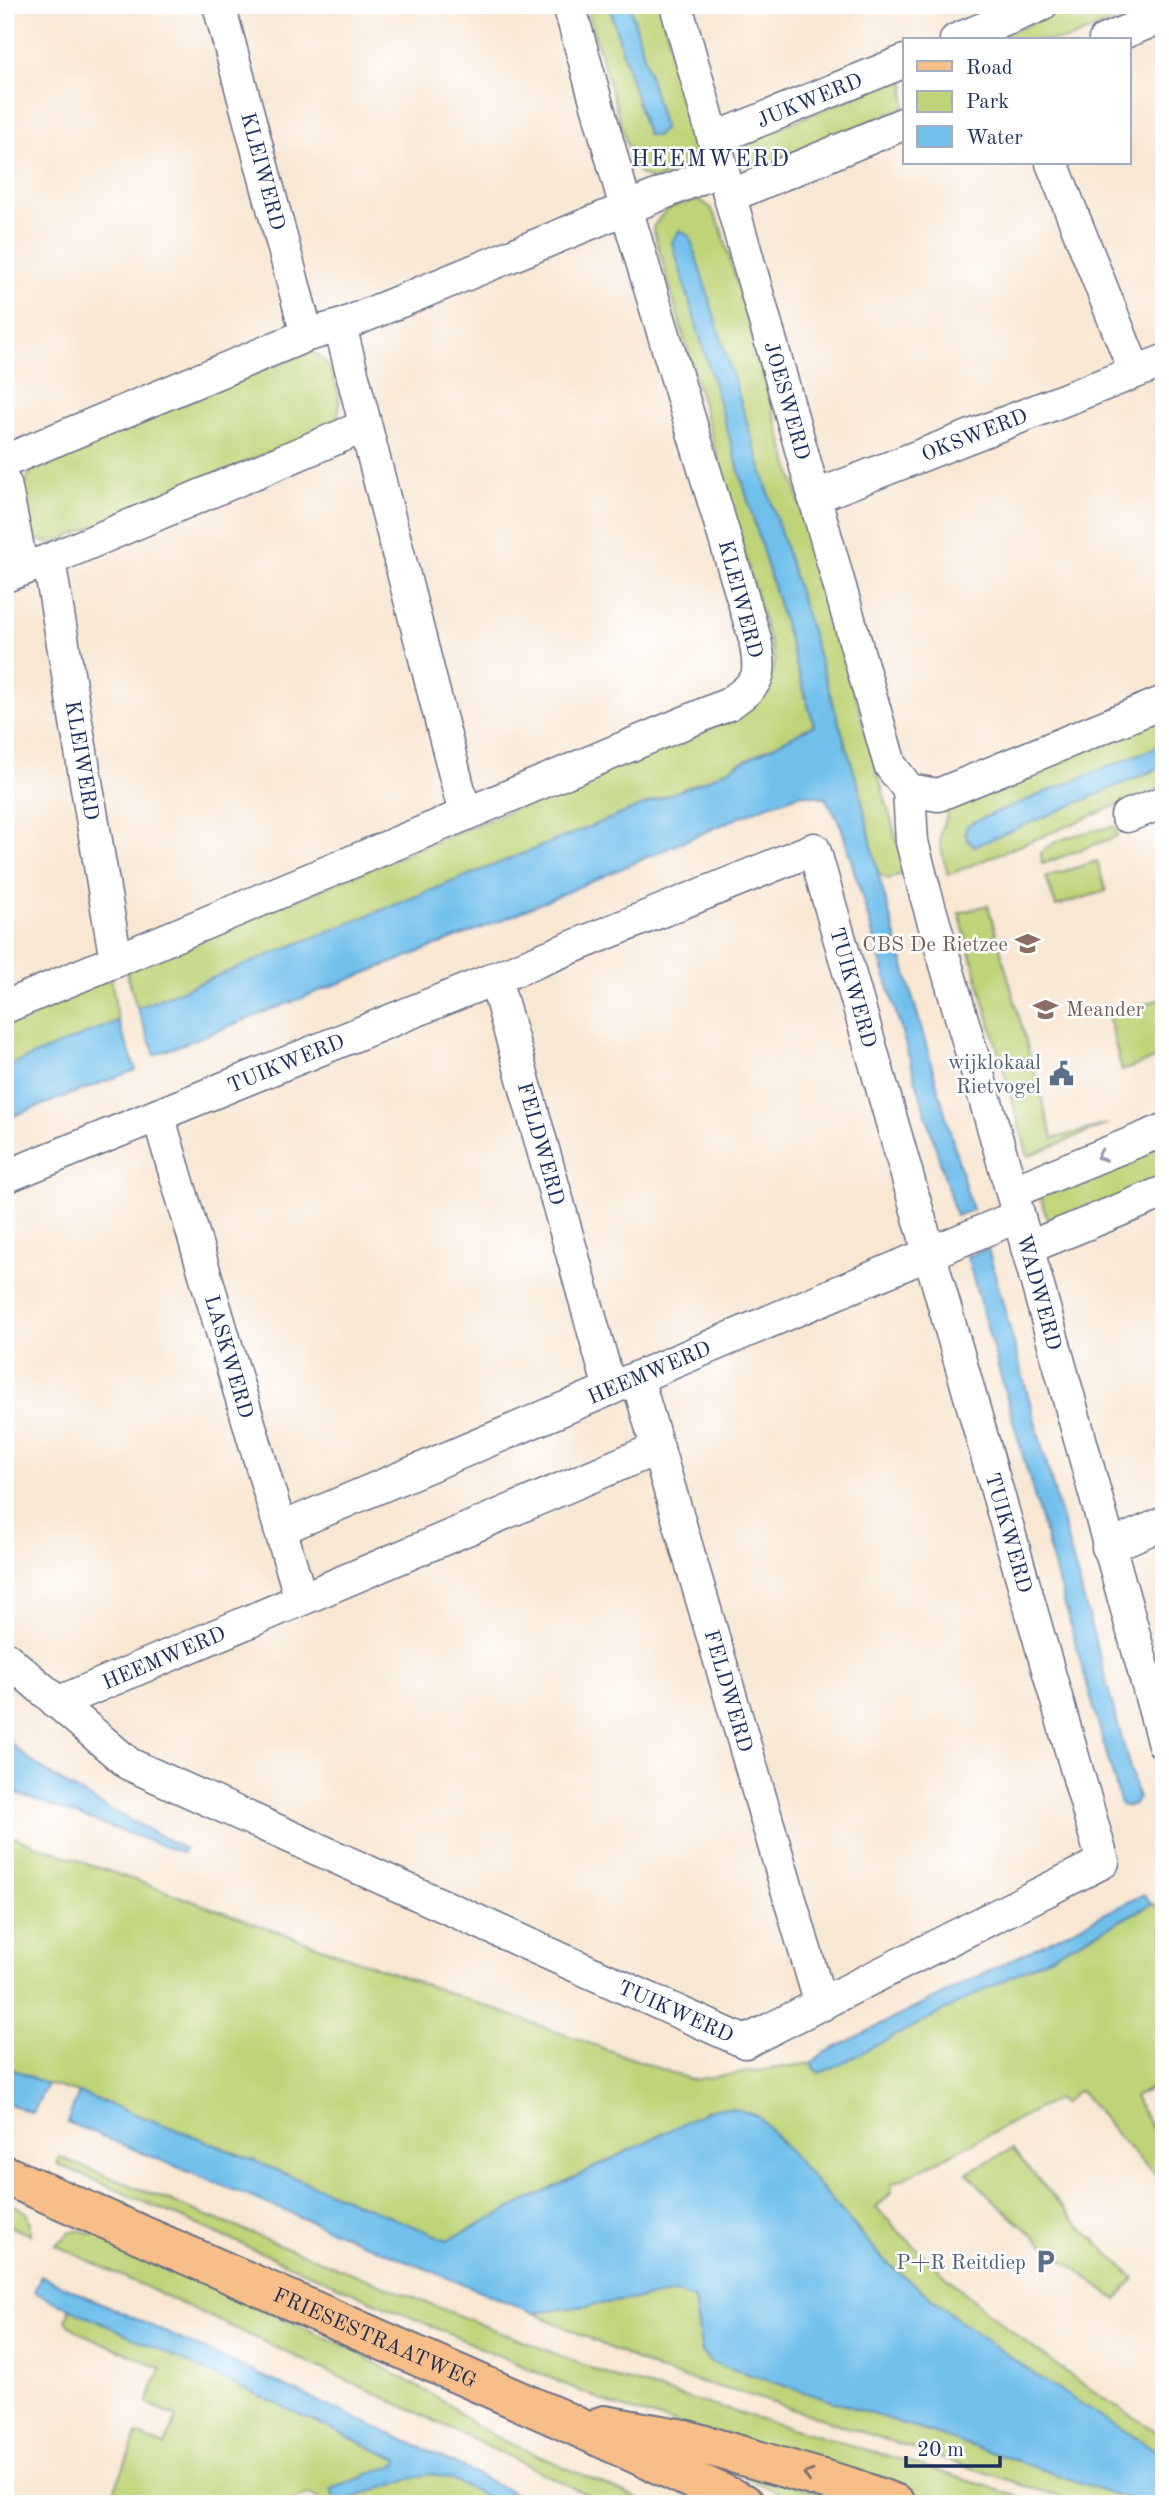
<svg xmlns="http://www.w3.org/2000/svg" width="1169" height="2509" font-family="'Old Standard TT',serif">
	<rect width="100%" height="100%" fill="#fff"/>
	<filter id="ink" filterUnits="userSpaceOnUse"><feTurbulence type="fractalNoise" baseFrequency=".0143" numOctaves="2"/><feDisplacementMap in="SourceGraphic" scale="14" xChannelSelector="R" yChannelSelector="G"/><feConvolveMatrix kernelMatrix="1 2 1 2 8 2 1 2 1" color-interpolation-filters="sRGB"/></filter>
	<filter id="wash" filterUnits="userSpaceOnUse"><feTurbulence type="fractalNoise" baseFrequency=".00686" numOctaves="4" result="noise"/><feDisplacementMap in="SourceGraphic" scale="28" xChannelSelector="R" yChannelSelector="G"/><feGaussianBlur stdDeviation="1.57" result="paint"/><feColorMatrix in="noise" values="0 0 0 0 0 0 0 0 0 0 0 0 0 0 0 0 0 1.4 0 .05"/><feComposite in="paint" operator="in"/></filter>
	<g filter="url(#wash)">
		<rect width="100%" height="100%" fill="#f8e7d3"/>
		<g fill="#bfd478" stroke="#6d826b" stroke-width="2">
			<path d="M586 5H609L647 134 664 129 630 5H659L695 132C699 169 684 168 654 180L643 176 633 165Z"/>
			<path d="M1074 5H1152L1067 40H990Z"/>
			<path d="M905 76V107L755 169 747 141Z"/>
			<path d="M700 200 710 207 720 225 906 872 888 879 878 873 859 788 690 237 680 230 672 242 814 725 709 779 137 1008 126 970 736 717C764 697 766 694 775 661L653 228C666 205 675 205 700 200Z"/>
			<path d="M308 351C335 357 345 401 336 424L52 544 36 540C26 515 15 482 39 462Z"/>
			<path d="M1164 716V744L973 822 965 834 968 841 974 846 1164 766V786L948 875C943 854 934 836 947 817L945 805Z"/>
			<path d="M1115 826 1118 836 1042 864 1041 852C1055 837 1094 831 1115 826Z"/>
			<path d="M1097 861 1106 891 1056 906 1046 877Z"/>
			<path d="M988 905 1053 1139 1108 1124 1028 1156 959 913Z"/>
			<path d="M111 977 118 1021 5 1067V1021Z"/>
			<path d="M1164 998V1055L1122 1071 1108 1015Z"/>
			<path d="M1164 1144V1183L1050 1230 1040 1195Z"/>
			<path d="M5 1834 692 2080 813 2063 812 2066 1031 1966 1152 1904 1164 1906V2082L1134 2097 1164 2149V2184L1122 2141 1081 2091H1078L1062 2104 1057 2099 891 2185V2193L876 2208C962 2298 1057 2372 1164 2436V2455L1041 2380 959 2320 885 2261 759 2117 707 2110 684 2123 447 2240 191 2135 79 2093 47 2084 5 2066Z"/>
			<path d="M1012 2149 1074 2220 1134 2278 1117 2300C1064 2261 1010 2221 967 2172Z"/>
			<path d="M59 2157 614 2377 919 2465 1042 2504H914L724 2437 615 2406 57 2164Z"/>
			<path d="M5 2202C24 2209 32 2212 30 2235L5 2224Z"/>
			<path d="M80 2230 103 2237 347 2347 445 2402 473 2424 500 2439 650 2504H606L435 2421 55 2245 70 2233Z"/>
			<path d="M678 2293 694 2299 702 2353 1142 2504H1082L749 2395 662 2372 534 2313Z"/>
			<path d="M70 2308 399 2460 397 2464 331 2489 336 2502 427 2474C454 2474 479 2492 503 2504H318L317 2498 308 2495 281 2504 110 2502 137 2434 165 2446 177 2417 147 2403 161 2368 78 2332 66 2321Z"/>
			<path d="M681 2449 854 2504H805Z"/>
		</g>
		<g fill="#71c0ec" stroke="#4678a5" stroke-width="2">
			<path d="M609 5H630L664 129 657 136 647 135Z"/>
			<path d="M680 230 690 237 859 788 878 873 972 1210 956 1216 841 826 825 797 802 794 763 807 502 920 155 1055 137 1008 709 779 814 725 672 242Z"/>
			<path d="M1164 744V766L978 845 974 846C967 840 964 836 966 827L973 822Z"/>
			<path d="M118 1021 136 1070 5 1119V1067Z"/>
			<path d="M988 1249 1138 1798 1135 1805 1128 1807 1121 1805 967 1256Z"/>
			<path d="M5 1738C51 1784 127 1817 185 1849L183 1853 5 1789Z"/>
			<path d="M1144 1894 1152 1904 1112 1925 832 2068 819 2073 812 2066 813 2063 824 2053Z"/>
			<path d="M5 2066 47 2084 33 2113 5 2102Z"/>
			<path d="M79 2093 191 2135 447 2240 684 2123C716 2105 725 2103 759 2117L885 2261 959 2320 1041 2379 1164 2455V2504H1142L997 2454 710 2362 702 2353 694 2300 678 2293 534 2313 67 2122Z"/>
			<path d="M41 2276 426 2450 536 2504C526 2504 513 2506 503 2504 476 2497 456 2474 427 2474L336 2503 331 2489 397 2464 398 2460 34 2292Z"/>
		</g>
	</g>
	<g filter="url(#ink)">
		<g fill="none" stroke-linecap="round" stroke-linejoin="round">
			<defs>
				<g id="minor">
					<path id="s1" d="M219 5 307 335"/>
					<path id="s2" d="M676 5 890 765 909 790 938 795 1164 702"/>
					<path d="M956 40 1041 5"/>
					<path d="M1105 40 1164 16"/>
					<path id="s3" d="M714 139 905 61"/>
					<path d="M1052 163 1135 372"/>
					<path d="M730 196 905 123"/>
					<path d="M340 326 465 814"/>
					<path d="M5 461 307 335 340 326 722 169"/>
					<path d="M5 484 22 569"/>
					<path id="s4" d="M814 497 1164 361"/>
					<path id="s5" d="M49 560 116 961"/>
					<path d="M5 576 49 560 365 426"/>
					<path id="s6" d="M909 790 912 842 925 892 1012 1192 1164 1744"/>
					<path d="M1127 816 1164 802"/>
					<path id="s7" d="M495 978 610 1389"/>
					<path d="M5 1007 729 704C761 681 762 677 755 639L626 208 569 5"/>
					<path id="s8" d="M158 1115 301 1599"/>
					<path id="s9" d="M5 1177 814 849 1103 1862 745 2042 129 1764 5 1657"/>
					<path d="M1012 1192 1164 1130"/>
					<path d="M1027 1248 1164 1192"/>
					<path id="s10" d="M637 1378 821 2005"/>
					<path id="s11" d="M280 1529 1018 1216"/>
					<path d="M1108 1547 1164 1523"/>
					<path id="s12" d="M57 1703 658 1448"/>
				</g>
				<g id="primary">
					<path id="s13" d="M5 2175 556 2417 745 2504"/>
					<path d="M604 2425 684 2439 850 2487 896 2504"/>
				</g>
			</defs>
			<use href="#minor" stroke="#686f87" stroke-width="35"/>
			<use href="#primary" stroke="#686f87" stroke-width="42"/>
			<use href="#minor" stroke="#fff" stroke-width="32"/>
			<use href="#primary" stroke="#f7be87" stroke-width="38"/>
		</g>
		<defs><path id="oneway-chevron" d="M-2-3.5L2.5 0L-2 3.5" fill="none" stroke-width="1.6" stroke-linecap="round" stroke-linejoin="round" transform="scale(1.75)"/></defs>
		<use stroke="#8d97ae" href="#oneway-chevron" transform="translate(1101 1156) rotate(158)"/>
		<use stroke="#7e6f70" href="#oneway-chevron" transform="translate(808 2475) rotate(-164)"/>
	</g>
	<defs>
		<symbol id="school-bare" viewBox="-9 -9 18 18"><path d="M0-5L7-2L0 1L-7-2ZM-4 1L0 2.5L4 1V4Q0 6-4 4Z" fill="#8d6e63" stroke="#fff" stroke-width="2.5" paint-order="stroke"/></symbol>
		<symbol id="civic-bare" viewBox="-9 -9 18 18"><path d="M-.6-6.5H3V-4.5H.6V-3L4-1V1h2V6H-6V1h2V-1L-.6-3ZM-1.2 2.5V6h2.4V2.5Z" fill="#5c6f8a" stroke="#fff" stroke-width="2.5" paint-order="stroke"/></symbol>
		<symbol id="parking-bare" viewBox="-9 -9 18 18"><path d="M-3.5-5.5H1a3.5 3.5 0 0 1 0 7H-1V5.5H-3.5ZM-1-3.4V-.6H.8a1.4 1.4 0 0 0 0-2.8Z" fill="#5c6f8a" stroke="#fff" stroke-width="2.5" paint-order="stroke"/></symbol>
	</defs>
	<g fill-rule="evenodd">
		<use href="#school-bare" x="1010" y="926" width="35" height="35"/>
		<use href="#school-bare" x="1028" y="992" width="35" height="35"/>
		<use href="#civic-bare" x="1044" y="1056" width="35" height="35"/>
		<use href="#parking-bare" x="1028" y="2244" width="35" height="35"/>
	</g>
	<g text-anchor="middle" stroke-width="5" stroke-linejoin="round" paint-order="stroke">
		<g font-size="21" fill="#1b2f5e" stroke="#fff">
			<text dy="7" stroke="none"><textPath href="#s3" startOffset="103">JUKWERD</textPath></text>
			<text dy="7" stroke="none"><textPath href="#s1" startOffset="172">KLEIWERD</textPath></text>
			<text dy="7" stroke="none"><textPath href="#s2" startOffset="411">JOESWERD</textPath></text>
			<text dy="7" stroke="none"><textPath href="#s4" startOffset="172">OKSWERD</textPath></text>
			<text transform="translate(741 599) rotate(75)" y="7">KLEIWERD</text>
			<text dy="7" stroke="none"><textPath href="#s5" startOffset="203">KLEIWERD</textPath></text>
			<text dy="7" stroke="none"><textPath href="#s9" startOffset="1017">TUIKWERD</textPath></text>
			<text dy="7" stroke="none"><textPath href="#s9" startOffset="303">TUIKWERD</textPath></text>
			<text dy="7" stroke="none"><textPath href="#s7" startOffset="172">FELDWERD</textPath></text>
			<text dy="7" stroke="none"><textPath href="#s6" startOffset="520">WADWERD</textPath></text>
			<text dy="7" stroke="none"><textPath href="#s8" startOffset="252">LASKWERD</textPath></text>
			<text dy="7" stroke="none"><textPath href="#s11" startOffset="401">HEEMWERD</textPath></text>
			<text dy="7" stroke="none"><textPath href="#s9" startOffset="1584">TUIKWERD</textPath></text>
			<text dy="7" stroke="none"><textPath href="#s12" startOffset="116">HEEMWERD</textPath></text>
			<text dy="7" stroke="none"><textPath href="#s10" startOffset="326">FELDWERD</textPath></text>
			<text transform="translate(676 2011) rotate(24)" y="7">TUIKWERD</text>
			<text dy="7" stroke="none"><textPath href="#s13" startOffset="404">FRIESESTRAATWEG</textPath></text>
		</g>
		<g font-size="21" fill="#785e54" stroke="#fff" text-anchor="end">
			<text x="1008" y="951">CBS De Rietzee</text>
			<text x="1066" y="1016" text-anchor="start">Meander</text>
		</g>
		<g font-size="21" fill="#4e5e75" stroke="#fff" text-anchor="end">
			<text x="1041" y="1069">wijklokaal<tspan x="1041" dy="24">Rietvogel</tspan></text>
			<text x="1026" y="2269">P+R Reitdiep</text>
		</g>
		<g font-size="23" letter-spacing="2" fill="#1b2f5e" stroke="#fff">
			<text x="711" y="166">HEEMWERD</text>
		</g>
	</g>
	<rect width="1169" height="2509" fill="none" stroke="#fff" stroke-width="28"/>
	<rect x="903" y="38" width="228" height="126" fill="#ffffff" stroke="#a4acbf" stroke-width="2"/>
	<rect x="917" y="61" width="35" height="10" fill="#f7be87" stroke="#a4acbf" stroke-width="2"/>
	<text x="966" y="74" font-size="21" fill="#1b2f5e">Road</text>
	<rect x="917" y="91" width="35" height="21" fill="#bfd478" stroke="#a4acbf" stroke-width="2"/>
	<text x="966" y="108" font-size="21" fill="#1b2f5e">Park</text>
	<rect x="917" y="126" width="35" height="21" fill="#71c0ec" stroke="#a4acbf" stroke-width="2"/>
	<text x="966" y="144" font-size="21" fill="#1b2f5e">Water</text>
	<path d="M906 2456v10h94v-10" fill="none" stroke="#1b2f5e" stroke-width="3.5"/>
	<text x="917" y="2456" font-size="21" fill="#1b2f5e" stroke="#ffffff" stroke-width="5" paint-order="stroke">20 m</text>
</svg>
